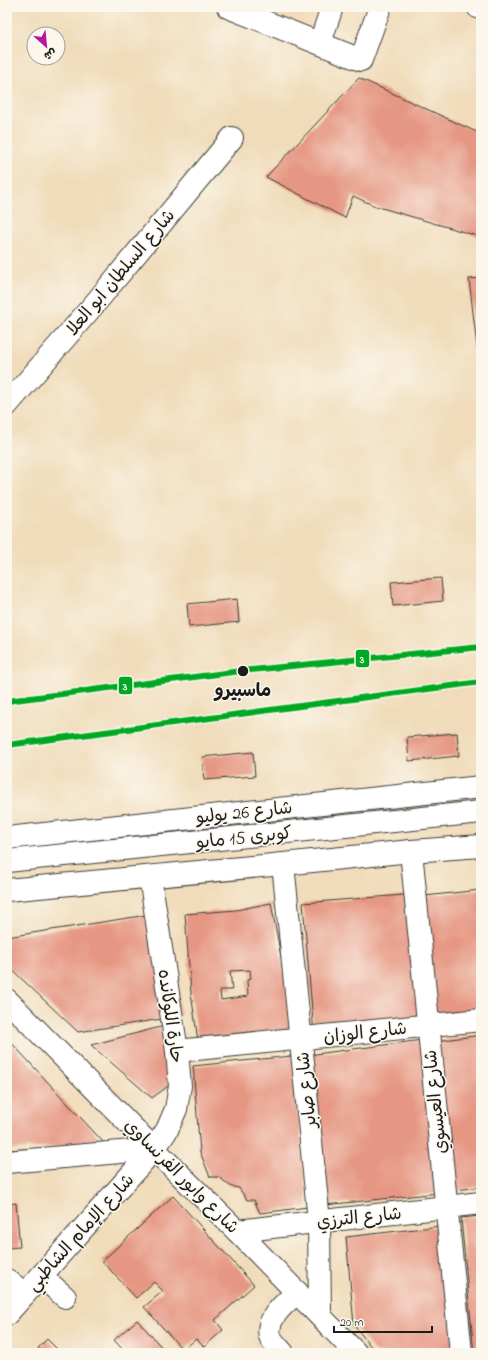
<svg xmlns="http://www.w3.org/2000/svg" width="488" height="1360" font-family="'Indie Flower','Playpen Sans Arabic',sans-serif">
	<rect width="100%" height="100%" fill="#fbf7ec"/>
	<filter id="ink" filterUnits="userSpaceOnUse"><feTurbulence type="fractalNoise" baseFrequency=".025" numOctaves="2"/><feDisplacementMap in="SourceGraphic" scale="8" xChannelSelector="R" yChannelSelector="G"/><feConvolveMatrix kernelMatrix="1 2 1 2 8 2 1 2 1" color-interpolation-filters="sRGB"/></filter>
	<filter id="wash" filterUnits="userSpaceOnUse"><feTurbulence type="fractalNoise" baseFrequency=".012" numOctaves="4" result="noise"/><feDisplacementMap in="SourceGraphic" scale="16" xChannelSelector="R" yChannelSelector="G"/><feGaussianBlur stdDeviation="0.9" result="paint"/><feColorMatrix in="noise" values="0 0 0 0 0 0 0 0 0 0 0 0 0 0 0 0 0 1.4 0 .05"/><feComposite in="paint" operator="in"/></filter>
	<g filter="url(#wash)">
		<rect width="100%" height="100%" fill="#f0dcba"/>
		<g id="blocks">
			<g fill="#e69783" fill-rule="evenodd">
				<path d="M359 78 481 134V237L375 206 353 196 345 218 266 177Z"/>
				<path d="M481 278V372H480L469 279Z"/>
				<path d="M441 578 443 601 393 606 391 582Z"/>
				<path d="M237 599 239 622 189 627 187 604Z"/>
				<path d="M457 733 459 756 409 761 407 737Z"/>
				<path d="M253 752 255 776 204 780 202 757Z"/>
				<path d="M481 890V1027L438 1032 424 896Z"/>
				<path d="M416 894 425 1023 314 1034 303 903Z"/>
				<path d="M271 903 284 973 292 1030 198 1041 191 993 185 914 236 910ZM250 970 251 979 247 980 248 996 221 1000 220 990H232L230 971Z"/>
				<path d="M166 912 181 1016 78 1032 7 965V937Z"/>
				<path d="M168 1025 175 1081 152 1098 91 1045Z"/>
				<path d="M481 1035V1187L455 1190 436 1041Z"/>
				<path d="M7 1038 105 1144 7 1150Z"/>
				<path d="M422 1040 439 1193 325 1205 308 1055Z"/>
				<path d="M292 1056 308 1207 260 1213 254 1200H247L239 1188 230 1186 219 1177H210L200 1152 193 1066Z"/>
				<path d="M173 1196 254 1285 215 1320 223 1330 204 1347 196 1339 183 1350 144 1307 163 1291 154 1282 136 1298 102 1261Z"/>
				<path d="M16 1203 20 1247 7 1248V1204Z"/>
				<path d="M481 1216V1353H474L461 1218Z"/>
				<path d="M441 1226 455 1353H376L354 1325 346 1237Z"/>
				<path d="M137 1320 167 1353H124L125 1352 114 1340Z"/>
				<path d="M47 1339 61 1353H43L38 1348Z"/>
			</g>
		</g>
	</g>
	<g filter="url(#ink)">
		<use href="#blocks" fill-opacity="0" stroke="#3c3934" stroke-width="1"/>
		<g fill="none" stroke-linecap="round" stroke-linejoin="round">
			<defs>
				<g id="minor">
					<path d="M228 7 361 60 380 7"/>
					<path d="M478 7 481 8"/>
					<path d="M320 43 332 7"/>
					<path d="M7 405 97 301 232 138"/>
					<path d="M411 851 461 1353"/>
					<path d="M283 864 319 1221 320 1316"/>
					<path d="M7 1000 154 1149 237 1231 356 1353"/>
					<path d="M177 1051 481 1020"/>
					<path d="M7 1162 154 1149"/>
					<path d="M237 1231 481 1203"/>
					<path d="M41 1276 65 1297"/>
					<path d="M7 1280 25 1294"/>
					<path d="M7 1314 154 1149 167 1130 176 1109 180 1086 177 1051 150 877"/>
					<path d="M283 1353C279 1348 272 1342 270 1336 265 1318 286 1303 297 1292"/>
				</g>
				<g id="major">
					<path d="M7 838 481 787"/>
					<path d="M7 890 283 864 411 851 481 846"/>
				</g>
				<path id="highway" d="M7 861 481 812"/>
			</defs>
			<use href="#minor" stroke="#3c3934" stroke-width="24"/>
			<use href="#major" stroke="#3c3934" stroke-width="24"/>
			<use href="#highway" stroke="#3c3934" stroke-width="24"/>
			<use href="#minor" stroke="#fff" stroke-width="22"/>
			<use href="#major" stroke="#fff" stroke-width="22"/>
			<use href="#highway" stroke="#fff" stroke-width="22"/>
			<defs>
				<g id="metro-1">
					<path d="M7 701 241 671 481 647"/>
					<path d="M7 745 481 682"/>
				</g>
			</defs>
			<use href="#metro-1" stroke="#fbf7ec" stroke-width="9"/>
			<use href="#metro-1" stroke="#01a823" stroke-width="6"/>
		</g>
	</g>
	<circle fill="#1c1c1c" stroke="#fbf7ec" stroke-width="1.5" cx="243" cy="671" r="6"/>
	<g text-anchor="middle" stroke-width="3" stroke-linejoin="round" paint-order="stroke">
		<g font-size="18" fill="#1c1c1c" stroke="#fbf7ec">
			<text transform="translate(120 272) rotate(-50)" y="6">شارع السلطان ابو العلا</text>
			<text transform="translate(244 812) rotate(-6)" y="6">شارع 26 يوليو</text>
			<text transform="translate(244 837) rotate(-6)" y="6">كوبرى 15 مايو</text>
			<text transform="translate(171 1016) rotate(82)" y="6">حارة اللوكانده</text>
			<text transform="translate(365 1032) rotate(-6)" y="6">شارع الوزان</text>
			<text transform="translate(306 1090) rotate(-96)" y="6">شارع صابر</text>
			<text transform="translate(435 1102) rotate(-96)" y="6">شارع العيسوي</text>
			<text transform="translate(182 1176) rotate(45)" y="6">شارع وابور الفرنساوي</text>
			<text transform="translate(359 1217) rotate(-6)" y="6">شارع الترزي</text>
			<text transform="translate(80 1232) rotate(-48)" y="6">شارع الإمام الشاطبي</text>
		</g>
		<g font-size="18" font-weight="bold" fill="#1c1c1c" stroke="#fbf7ec">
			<text x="243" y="696">ماسبيرو</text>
		</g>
	</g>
	<g stroke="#fbf7ec" stroke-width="1.5">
		<rect x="355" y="649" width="15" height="19" rx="4" fill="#01a823"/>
		<rect x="118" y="676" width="15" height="19" rx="4" fill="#01a823"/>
	</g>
	<g font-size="11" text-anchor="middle" font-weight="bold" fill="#fff">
		<text x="362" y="663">3</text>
		<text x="125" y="690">3</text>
	</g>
	<rect width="488" height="1360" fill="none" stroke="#fbf7ec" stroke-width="24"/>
	<g transform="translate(46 46) rotate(153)"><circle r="19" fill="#fbf7ec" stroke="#a29f99"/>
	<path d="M0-3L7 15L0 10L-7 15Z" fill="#b5179e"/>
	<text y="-6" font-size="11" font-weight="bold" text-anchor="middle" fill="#1c1c1c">ش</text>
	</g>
	<path d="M334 1326v6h98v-6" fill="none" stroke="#1c1c1c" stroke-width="2"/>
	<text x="340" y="1326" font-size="12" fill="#1c1c1c" stroke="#fbf7ec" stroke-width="3" paint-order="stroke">20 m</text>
</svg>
